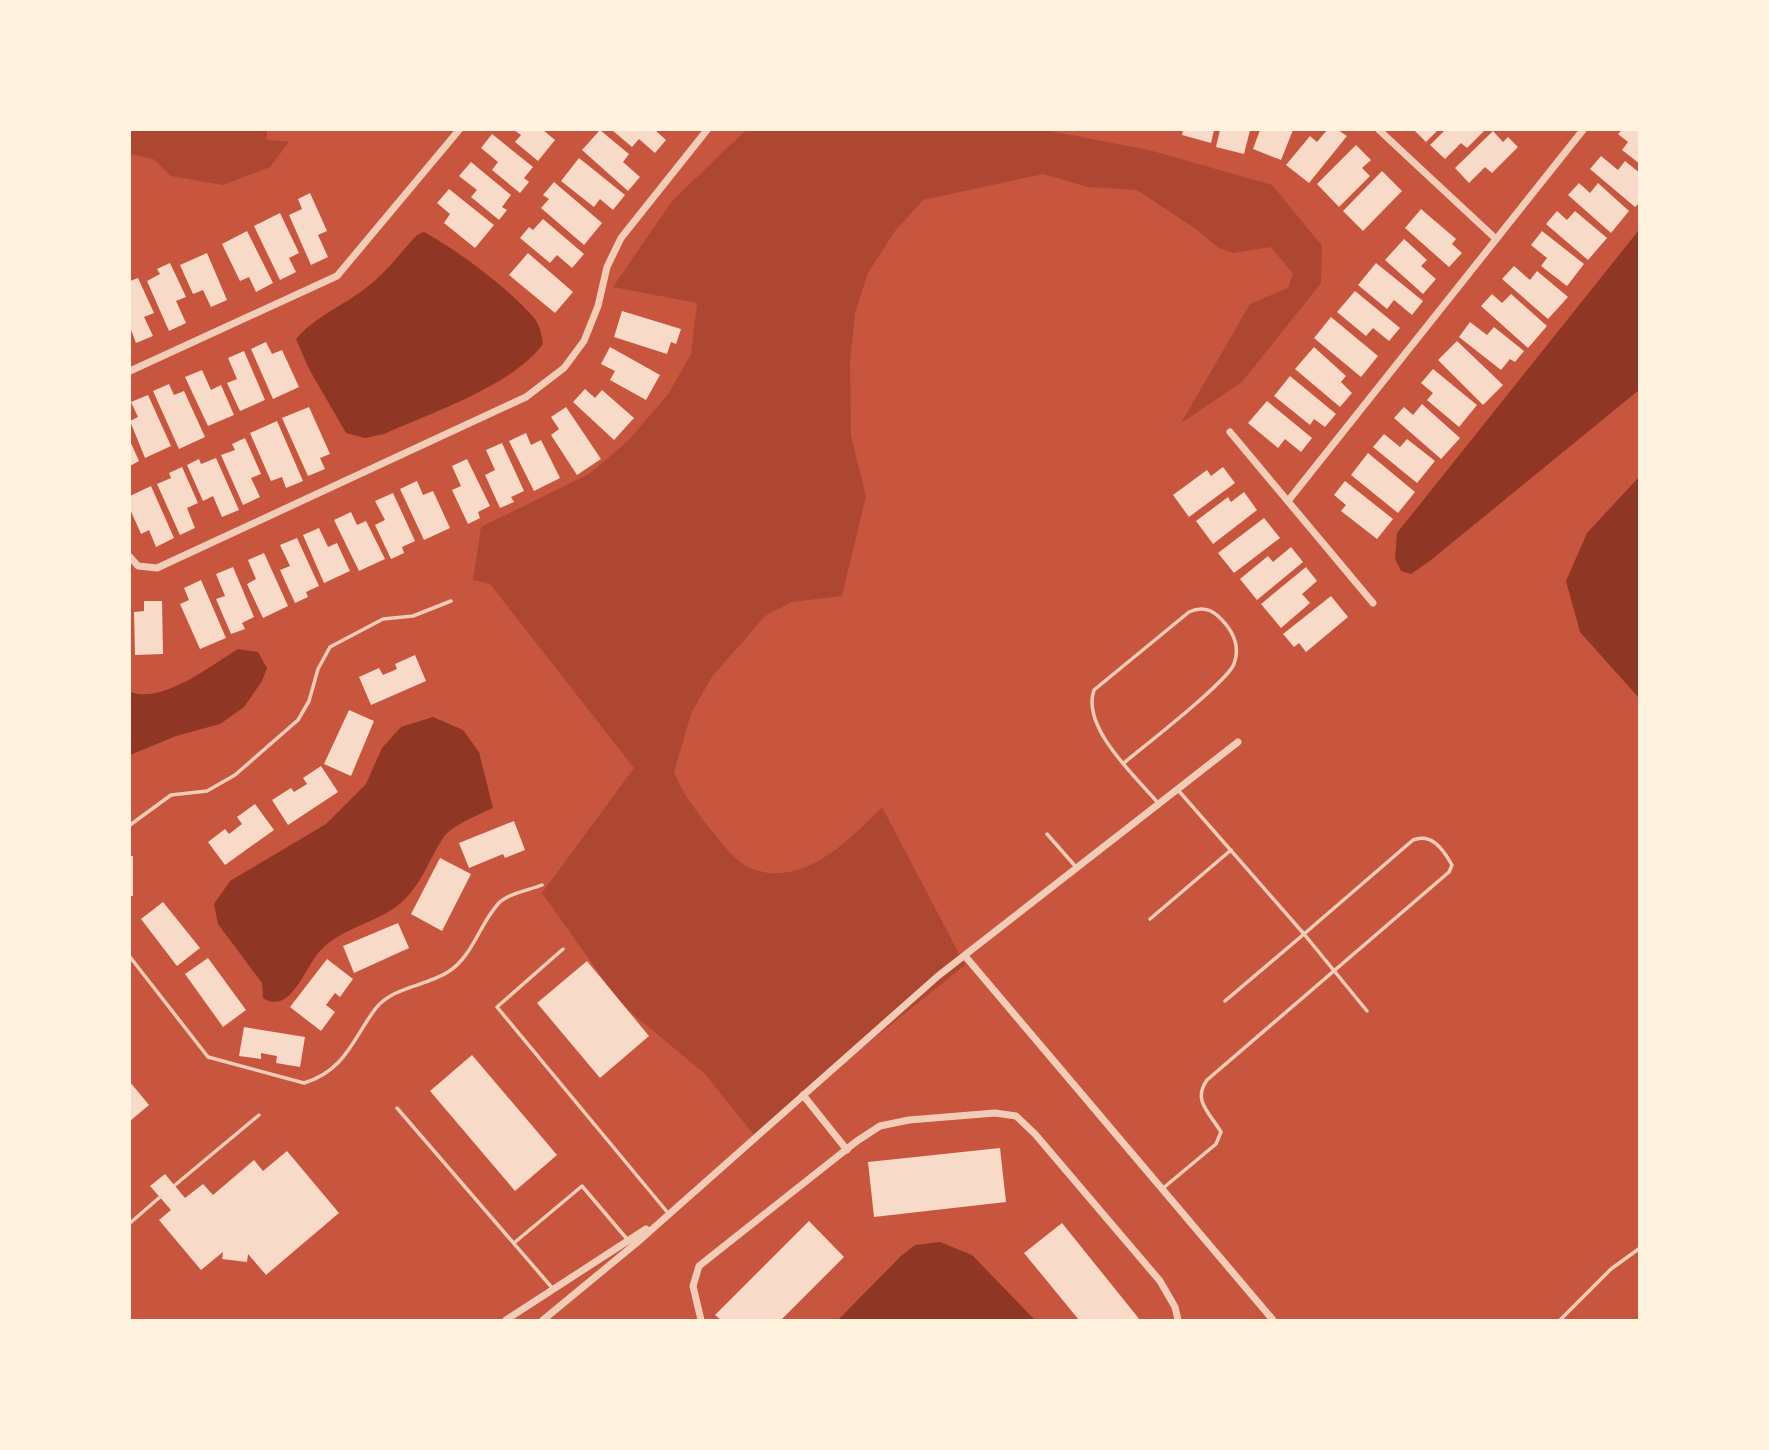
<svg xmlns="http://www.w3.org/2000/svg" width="1769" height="1450" font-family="Karla,sans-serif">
	<rect width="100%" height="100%" fill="#c8553d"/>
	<g fill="#ae4732">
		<path d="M130 130H267V140L289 142 270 167 223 185 171 176 153 159 130 154Z"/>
		<path d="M746 130H1045L1149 150 1272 185 1322 246 1321 283 1242 382 1181 423 1250 304 1288 288 1293 274 1271 247 1233 253 1219 248 1196 229 1137 190 1088 187 1043 174 923 200 895 231 868 273 855 313 850 361 851 436 866 496 842 596 792 602 765 616 711 678 691 714 674 772C683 795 700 816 715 835 724 846 737 863 750 868 803 889 848 841 882 807L965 965 754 1135 705 1074 621 1004 542 893 634 768 490 584 473 580 481 527 589 474 628 441 669 393 691 354 697 303 613 287 672 201Z"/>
	</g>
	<g fill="#8f3625">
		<path d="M1639 230V390L1431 560 1411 574 1401 571 1395 559 1397 533Z"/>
		<path d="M424 232C457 250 510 289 535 319 540 326 542 336 543 344 512 386 432 412 384 434L365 438 346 433 309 369 296 339C314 317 345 305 367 287 386 273 401 252 417 235Z"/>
		<path d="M1639 477V698L1580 632 1566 581 1587 533Z"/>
		<path d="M238 649 258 652 267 668 262 681 244 707 220 724 176 736 130 755V692C163 704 210 666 238 649Z"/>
		<path d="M433 717 463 730 479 752 493 808C478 815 452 825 443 838 430 858 423 880 406 898 382 923 345 925 321 950 305 966 291 1016 263 998L262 983 218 924 214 904 230 881 326 824 366 784 382 748 401 727Z"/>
		<path d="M940 1242 972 1255 1035 1320H838L901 1256 915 1245Z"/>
	</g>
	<g fill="#f7dbc8">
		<path d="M514 130H543L555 140 538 161 515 142 521 135Z"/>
		<path d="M600 130 629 154 623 162 640 177 628 191 582 150Z"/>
		<path d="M612 130H655L666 140 655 153 639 139 632 147Z"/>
		<path d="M1183 130H1214L1211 143 1182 135Z"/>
		<path d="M1220 130H1250L1244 154 1216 147Z"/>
		<path d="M1260 130H1293L1281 160 1253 149Z"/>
		<path d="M1327 130H1338L1347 136 1309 183 1286 165 1310 136 1317 142Z"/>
		<path d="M1414 130H1438L1426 142Z"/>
		<path d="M1445 130H1485L1467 148 1461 143 1445 159 1430 145Z"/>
		<path d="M1622 130H1640V164L1622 150 1628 142 1618 134Z"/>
		<path d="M1493 131 1503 142 1508 137 1518 147 1492 173 1485 167 1469 183 1455 168Z"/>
		<path d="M492 134 533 167 524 178 529 182 520 193 492 170 498 162 481 148Z"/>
		<path d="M1356 145 1371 160 1362 168 1370 176 1339 207 1317 184Z"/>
		<path d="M1601 156 1618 170 1625 161 1640 173V202L1635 207 1590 169Z"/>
		<path d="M579 158 625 195 613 210 600 199 594 207 561 181Z"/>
		<path d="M471 162 511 195 502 207 507 210 499 220 471 197 477 190 459 176Z"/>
		<path d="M1382 171 1402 191 1363 231 1343 211Z"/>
		<path d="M554 182 602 223 584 245 541 208 549 199 543 195Z"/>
		<path d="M1579 183 1590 193 1598 183 1629 211 1611 233 1568 195Z"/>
		<path d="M449 189 494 225 475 248 444 223 450 214 437 203Z"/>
		<path d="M310 193 327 231 318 235 328 257 311 265 289 215 302 209 298 199Z"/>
		<path d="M1421 209 1456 239 1452 244 1462 253 1449 267 1405 228Z"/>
		<path d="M1557 211 1567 220 1575 211 1607 238 1588 260 1546 224Z"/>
		<path d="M280 213 299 253 289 258 296 272 280 280 254 226Z"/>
		<path d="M543 219 584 254 572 268 557 255 550 263 520 238 529 227 533 230Z"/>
		<path d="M247 231 273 283 256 292 249 277 240 281 222 244Z"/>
		<path d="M1542 231 1584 264 1567 286 1541 266 1547 258 1531 245Z"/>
		<path d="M1404 239 1427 260 1421 266 1436 279 1423 294 1385 260Z"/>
		<path d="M207 253 227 300 211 307 203 290 193 294 180 265Z"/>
		<path d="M528 253 573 292 555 313 509 275Z"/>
		<path d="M170 263 186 297 176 301 186 323 169 331 147 281 160 274 157 269Z"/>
		<path d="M1376 263 1423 301 1412 315 1394 300 1387 309 1358 285Z"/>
		<path d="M1514 266 1530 280 1537 271 1568 297 1548 319 1502 279Z"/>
		<path d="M138 278 154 313 144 317 153 336 136 343 130 327V281Z"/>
		<path d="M1355 291 1400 328 1389 341 1373 328 1366 336 1337 312Z"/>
		<path d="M1492 294 1502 303 1511 294 1547 326 1528 348 1481 306Z"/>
		<path d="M622 311 681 329 676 344 671 342 667 354 614 337Z"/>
		<path d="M1331 317 1378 356 1361 377 1314 338Z"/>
		<path d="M1470 322 1487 335 1494 327 1524 351 1515 362 1510 359 1501 370 1459 337Z"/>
		<path d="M1457 341 1503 385 1483 405 1438 360Z"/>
		<path d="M266 342 272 354 282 350 299 387 273 399 251 349Z"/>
		<path d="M610 347 660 375 646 400 610 380 615 371 601 364Z"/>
		<path d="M1314 347 1346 376 1341 382 1352 393 1340 407 1295 369Z"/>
		<path d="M244 351 265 400 240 411 227 383 237 379 228 358Z"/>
		<path d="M1433 369 1477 405 1459 427 1427 400 1433 393 1421 383Z"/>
		<path d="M202 370 211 390 221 385 234 415 208 426 185 377Z"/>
		<path d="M1290 376 1336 414 1325 427 1314 419 1310 425 1274 396Z"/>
		<path d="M169 384 174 395 184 391 205 437 179 449 153 391Z"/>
		<path d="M585 389 595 398 602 390 634 418 614 440 573 402Z"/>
		<path d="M148 395 171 446 145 458 130 421 138 417 131 402Z"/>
		<path d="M1267 401 1312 438 1301 452 1285 439 1278 448 1248 423Z"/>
		<path d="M1422 404 1460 438 1441 459 1394 418 1404 407 1413 415Z"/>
		<path d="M309 407 330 454 320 458 325 469 308 476 282 418Z"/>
		<path d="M566 407 601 459 577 475 551 435 559 429 551 417Z"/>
		<path d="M277 421 303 481 286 488 282 477 271 481 250 433Z"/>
		<path d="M526 433 531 445 541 440 560 478 534 491 509 441Z"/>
		<path d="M1384 434 1400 447 1407 439 1435 461 1417 483 1373 447Z"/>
		<path d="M245 438 261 474 251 478 260 497 243 505 221 455 235 450 232 444Z"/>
		<path d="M130 441 139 461 130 466Z"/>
		<path d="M502 443 524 491 511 497 514 502 500 508 485 475 495 470 486 450Z"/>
		<path d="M1368 453 1415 492 1398 513 1351 475Z"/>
		<path d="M216 458 239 510 222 517 213 496 203 501 187 465 199 459 201 464Z"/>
		<path d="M467 459 490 506 478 512 480 518 468 524 452 490 461 486 452 466Z"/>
		<path d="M182 467 198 503 187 508 195 528 180 535 157 484 171 478 169 473Z"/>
		<path d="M1223 467 1235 483 1189 517 1173 495 1207 470 1211 476Z"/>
		<path d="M417 481 423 495 433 491 450 528 424 540 400 489Z"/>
		<path d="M1345 481 1393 519 1377 539 1341 511 1346 505 1334 495Z"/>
		<path d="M151 486 174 538 156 547 149 530 141 534 130 509V496Z"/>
		<path d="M1244 492 1257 510 1213 544 1196 521 1228 497 1231 502Z"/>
		<path d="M393 493 415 541 402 547 404 553 391 559 375 525 385 520 375 501Z"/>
		<path d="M351 512 357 525 366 521 385 559 359 571 334 520Z"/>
		<path d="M1264 518 1280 538 1234 573 1218 553Z"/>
		<path d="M319 528 328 547 337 543 350 571 324 583 303 535Z"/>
		<path d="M297 538 319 586 306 592 308 597 295 603 280 570 290 566 280 545Z"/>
		<path d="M1291 547 1303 562 1257 600 1240 579 1268 556 1273 562Z"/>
		<path d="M264 553 288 606 263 618 247 584 256 579 248 560Z"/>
		<path d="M233 567 254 617 242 623 245 629 231 634 216 599 225 596 216 574Z"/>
		<path d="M1306 567 1317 581 1302 594 1310 603 1281 628 1261 604Z"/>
		<path d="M201 580 226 638 200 649 180 604 189 600 184 588Z"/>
		<path d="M1331 596 1348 617 1306 652 1299 643 1294 647 1283 634Z"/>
		<path d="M144 601H162L163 654 135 655 134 612 144 611Z"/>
		<path d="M415 655 426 681 371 705 359 677 379 668 383 675 397 669 395 664Z"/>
		<path d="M349 710 374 721 351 776 324 764Z"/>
		<path d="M321 766 338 792 288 825 272 800 291 788 294 792 307 784 303 778Z"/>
		<path d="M255 804 274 830 225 865 208 842 225 829 229 834 242 824 237 817Z"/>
		<path d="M514 821 525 850 505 858 503 854 469 868 459 843Z"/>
		<rect x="130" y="856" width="3" height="40"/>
		<path d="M440 858 471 874 442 931 411 914Z"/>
		<path d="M163 902 200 948 177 966 141 919Z"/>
		<path d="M398 923 409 948 354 973 343 946Z"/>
		<path d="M208 958 246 1010 223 1027 185 974Z"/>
		<path d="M327 959 353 979 340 997 335 993 326 1005 335 1012 321 1031 290 1007Z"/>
		<path d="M587 961 649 1036 600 1078 537 1003Z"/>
		<path d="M244 1027 305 1037 300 1067 276 1063 277 1056 261 1053V1059L239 1056Z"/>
		<path d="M472 1055 557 1155 515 1191 430 1091Z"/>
		<path d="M130 1082 149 1105 130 1121Z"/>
		<path d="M1000 1148 1006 1202 874 1217 868 1162Z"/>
		<path d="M287 1151 339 1213 266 1275 248 1254 247 1262 222 1259 223 1252 201 1270 159 1220 171 1210 150 1186 165 1174 185 1198 203 1184 213 1195 254 1160 263 1171Z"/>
		<path d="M809 1221 844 1257 781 1320H721L715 1315Z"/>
		<path d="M1062 1223 1140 1320H1079L1024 1253Z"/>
	</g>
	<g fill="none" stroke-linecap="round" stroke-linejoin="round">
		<g stroke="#f1ccb7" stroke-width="3.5">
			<path d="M1124 763C1144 746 1227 682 1234 664 1241 645 1232 629 1218 616 1209 608 1200 607 1189 612L1094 690C1081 727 1135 776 1158 803"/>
			<path d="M130 825 171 795 207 791 235 775 298 720 309 701 318 669 330 647 383 619 413 616 451 601"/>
			<path d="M1047 834 1076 867"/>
			<path d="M1150 919 1231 850"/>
			<path d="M563 949 497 1007 668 1213"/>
			<path d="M130 957 208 1057 304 1083C346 1070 353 1038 376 1008 393 987 426 986 448 972 473 956 479 925 498 904 506 894 530 890 542 885"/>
			<path d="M1225 1001 1304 934 1367 1011"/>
			<path d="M397 1108 554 1290"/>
			<path d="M175 1185 259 1115"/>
			<path d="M1162 1189 1216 1144 1221 1132C1210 1113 1192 1101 1207 1080L1449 872 1452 865C1443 849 1432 833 1413 840L1304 934 1178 790"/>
			<path d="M130 1223 160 1197"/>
			<path d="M514 1243 582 1186 627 1239"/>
			<path d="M1560 1320 1611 1269 1640 1248"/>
		</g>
		<g stroke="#f1ccb7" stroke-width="7">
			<path d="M1379 130 1496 239"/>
			<path d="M130 371 337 276 459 130"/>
			<path d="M1230 432 1373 603"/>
			<path d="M1288 501 1583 130"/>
			<path d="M130 557 138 566 157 568 526 397 564 368 584 341 598 306 607 267 621 238 707 130"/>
			<path d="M965 956 1273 1320"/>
			<path d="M803 1095 847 1150"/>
			<path d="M506 1320 646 1229"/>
			<path d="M543 1320 640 1240 938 976 1238 742"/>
			<path d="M701 1320 693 1286 699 1266 857 1141 880 1126 909 1120 995 1113 1016 1116 1035 1134 1160 1281 1175 1307 1178 1320"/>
		</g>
	</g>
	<rect width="1769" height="1450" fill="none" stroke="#fff3e0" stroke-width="262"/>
</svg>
